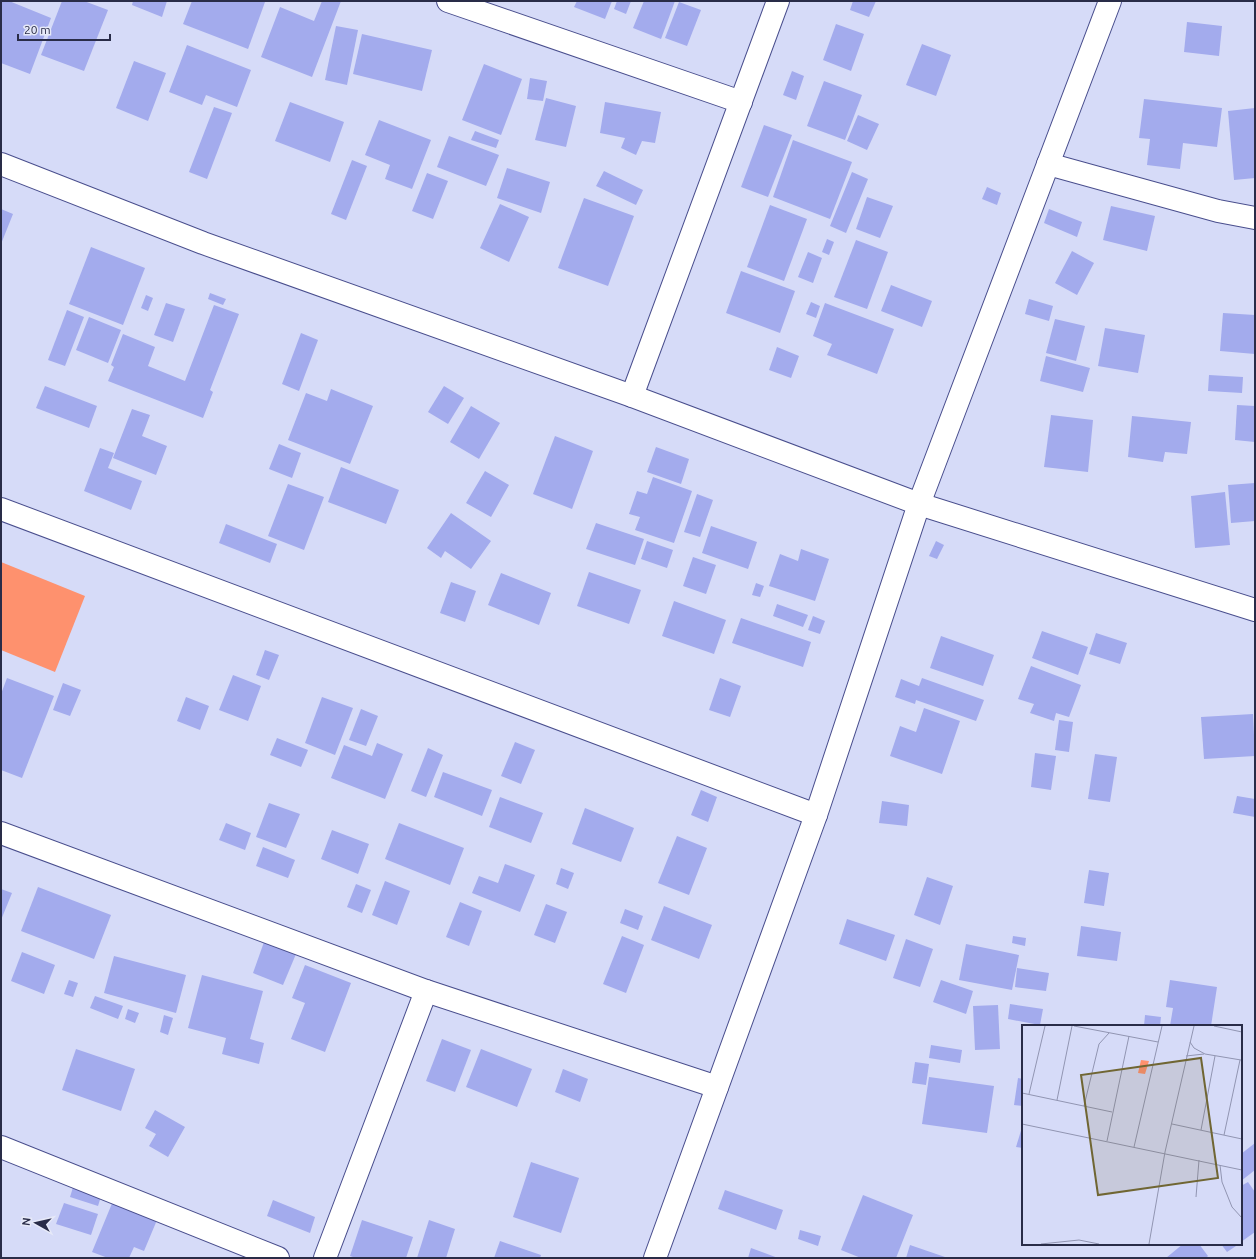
<svg xmlns="http://www.w3.org/2000/svg" width="1256" height="1259" font-family="Ubuntu,sans-serif">
	<rect width="100%" height="100%" fill="#d6dbf8"/>
	<path fill="#fe916e" d="M1 562 85 596 55 672 1 650Z"/>
	<g fill="#a3abed">
		<path d="M1 1H9L51 18 30 74 1 63Z"/>
		<path d="M62 1H84L108 10 84 71 41 55Z"/>
		<path d="M133 1H167L162 17 132 5Z"/>
		<path d="M192 1H262L265 2 248 49 183 24Z"/>
		<path d="M322 1H341L312 77 261 57 280 7 314 21Z"/>
		<path d="M577 1H612L605 19 574 7Z"/>
		<path d="M617 1H631L626 14 614 9Z"/>
		<path d="M644 1H675L661 39 633 28Z"/>
		<path d="M853 1H876L869 17 850 10Z"/>
		<path d="M679 2 701 10 687 46 665 38Z"/>
		<path d="M1187 22 1222 26 1219 56 1184 52Z"/>
		<path d="M836 24 864 34 851 71 823 60Z"/>
		<path d="M336 26 358 30 347 85 325 80Z"/>
		<path d="M362 34 432 50 422 91 353 74Z"/>
		<path d="M922 44 951 55 936 96 906 85Z"/>
		<path d="M187 45 251 70 237 107 206 95 202 105 169 92Z"/>
		<path d="M134 61 166 73 148 121 116 108Z"/>
		<path d="M484 64 522 79 501 135 462 120Z"/>
		<path d="M792 71 804 76 796 100 783 95Z"/>
		<path d="M530 78 547 81 543 101 527 99Z"/>
		<path d="M824 81 862 95 845 140 807 126Z"/>
		<path d="M546 98 576 106 566 147 535 140Z"/>
		<path d="M1144 99 1222 108 1217 147 1183 143 1180 169 1147 165 1150 139 1139 138Z"/>
		<path d="M290 102 344 122 330 162 275 141Z"/>
		<path d="M605 102 661 112 655 143 642 141 636 155 621 148 625 138 600 133Z"/>
		<path d="M214 107 232 113 207 179 189 172Z"/>
		<path d="M1255 108V178L1234 180 1228 111Z"/>
		<path d="M858 115 879 124 867 150 847 141Z"/>
		<path d="M379 120 431 140 412 189 385 179 390 165 365 155Z"/>
		<path d="M764 125 792 135 768 197 741 187Z"/>
		<path d="M475 131 499 140 496 148 471 140Z"/>
		<path d="M449 136 499 155 486 186 437 167Z"/>
		<path d="M793 140 852 162 830 219 773 197Z"/>
		<path d="M352 160 367 166 346 220 331 214Z"/>
		<path d="M507 168 550 182 541 213 497 198Z"/>
		<path d="M604 171 643 190 636 205 596 186Z"/>
		<path d="M852 172 868 179 846 233 830 226Z"/>
		<path d="M427 173 448 181 433 219 412 211Z"/>
		<path d="M987 187 1001 193 997 205 982 199Z"/>
		<path d="M867 197 893 206 880 238 856 229Z"/>
		<path d="M584 198 634 216 608 286 558 268Z"/>
		<path d="M500 204 529 217 509 262 480 248Z"/>
		<path d="M770 205 807 219 784 281 747 267Z"/>
		<path d="M1111 206 1155 216 1147 251 1103 240Z"/>
		<path d="M1 209 13 214 1 244Z"/>
		<path d="M1049 209 1082 222 1077 237 1044 223Z"/>
		<path d="M827 239 834 242 829 255 822 252Z"/>
		<path d="M856 240 888 252 867 309 834 297Z"/>
		<path d="M91 247 145 268 123 325 69 304Z"/>
		<path d="M1072 251 1094 263 1077 295 1055 283Z"/>
		<path d="M808 252 822 258 813 283 798 277Z"/>
		<path d="M741 271 795 291 780 333 726 313Z"/>
		<path d="M891 285 932 301 922 327 881 311Z"/>
		<path d="M210 293 226 299 223 305 208 299Z"/>
		<path d="M146 295 153 298 148 311 141 308Z"/>
		<path d="M1029 299 1053 306 1049 321 1025 314Z"/>
		<path d="M811 302 820 306 816 318 806 314Z"/>
		<path d="M166 303 185 309 173 342 154 335Z"/>
		<path d="M825 303 894 329 877 374 827 355 832 344 813 336Z"/>
		<path d="M214 305 239 314 210 390 213 392 203 418 108 381 114 367 111 365 123 334 155 347 148 366 185 381Z"/>
		<path d="M67 310 84 317 65 366 48 360Z"/>
		<path d="M1223 313 1255 315V354L1220 351Z"/>
		<path d="M89 317 121 330 108 363 76 350Z"/>
		<path d="M1055 319 1085 326 1076 361 1046 353Z"/>
		<path d="M1105 328 1145 335 1138 373 1098 366Z"/>
		<path d="M301 333 318 340 299 391 282 384Z"/>
		<path d="M777 347 799 356 791 378 769 370Z"/>
		<path d="M1046 356 1090 368 1083 392 1040 381Z"/>
		<path d="M1209 375 1243 377 1242 393 1208 391Z"/>
		<path d="M45 386 97 406 89 428 36 408Z"/>
		<path d="M444 386 464 398 448 424 428 412Z"/>
		<path d="M331 389 373 406 350 464 288 440 306 393 327 401Z"/>
		<path d="M1237 405 1255 406V442L1235 440Z"/>
		<path d="M471 406 500 423 479 459 450 442Z"/>
		<path d="M132 409 150 415 142 436 167 446 156 475 113 458Z"/>
		<path d="M1051 415 1093 420 1088 472 1044 467Z"/>
		<path d="M1132 416 1191 422 1187 454 1165 452 1163 462 1128 457Z"/>
		<path d="M555 436 593 451 572 509 533 494Z"/>
		<path d="M279 444 301 453 292 478 269 469Z"/>
		<path d="M656 447 689 459 681 484 647 472Z"/>
		<path d="M100 448 114 453 108 468 142 481 131 510 84 491Z"/>
		<path d="M341 467 399 490 386 524 328 502Z"/>
		<path d="M485 471 509 485 491 517 466 503Z"/>
		<path d="M653 477 692 491 674 543 635 530 640 517 629 514 637 491 647 494Z"/>
		<path d="M1255 483V521L1231 523 1228 485Z"/>
		<path d="M288 484 324 497 304 550 268 536Z"/>
		<path d="M1225 492 1230 545 1195 548 1191 496Z"/>
		<path d="M697 494 713 500 700 537 684 532Z"/>
		<path d="M451 513 491 541 471 569 445 551 441 558 427 548Z"/>
		<path d="M596 523 644 539 635 565 586 549Z"/>
		<path d="M226 524 277 544 270 563 219 543Z"/>
		<path d="M711 526 757 542 748 569 702 553Z"/>
		<path d="M647 541 673 550 667 568 641 559Z"/>
		<path d="M936 541 944 545 937 559 929 556Z"/>
		<path d="M801 549 829 559 815 601 769 586 780 554 798 561Z"/>
		<path d="M693 557 716 565 706 594 683 586Z"/>
		<path d="M589 572 641 590 629 624 577 606Z"/>
		<path d="M501 573 551 593 539 625 488 605Z"/>
		<path d="M451 582 476 591 465 622 440 613Z"/>
		<path d="M756 583 764 586 760 597 752 595Z"/>
		<path d="M674 601 726 620 714 654 662 636Z"/>
		<path d="M777 604 808 615 803 627 773 616Z"/>
		<path d="M813 616 825 621 820 634 808 630Z"/>
		<path d="M741 618 811 642 803 667 732 643Z"/>
		<path d="M1042 631 1088 647 1078 675 1032 658Z"/>
		<path d="M1096 633 1127 643 1120 664 1089 654Z"/>
		<path d="M941 636 994 655 983 686 930 668Z"/>
		<path d="M265 650 279 655 269 680 256 675Z"/>
		<path d="M1031 666 1081 685 1069 717 1056 713 1054 721 1030 713 1034 704 1018 699Z"/>
		<path d="M233 675 261 686 248 721 219 710Z"/>
		<path d="M7 678 54 696 22 778 1 770V694Z"/>
		<path d="M720 678 741 686 730 717 709 710Z"/>
		<path d="M922 678 984 700 976 721 916 700 915 704 895 697 901 679 919 686Z"/>
		<path d="M63 683 81 690 70 716 53 710Z"/>
		<path d="M186 697 209 706 200 730 177 721Z"/>
		<path d="M322 697 353 708 335 755 305 743Z"/>
		<path d="M924 708 960 721 942 774 890 756 900 726 916 732Z"/>
		<path d="M361 709 378 716 366 746 349 740Z"/>
		<path d="M1253 714 1255 756 1204 759 1201 717Z"/>
		<path d="M1059 720 1073 722 1069 752 1055 750Z"/>
		<path d="M277 738 308 750 301 767 270 755Z"/>
		<path d="M515 742 535 750 521 784 501 776Z"/>
		<path d="M377 743 403 754 385 799 331 778 344 745 372 756Z"/>
		<path d="M428 748 443 755 426 797 411 791Z"/>
		<path d="M1035 753 1056 756 1051 790 1031 787Z"/>
		<path d="M1095 754 1117 757 1110 802 1088 799Z"/>
		<path d="M443 772 492 790 482 816 434 797Z"/>
		<path d="M701 790 717 797 708 822 691 815Z"/>
		<path d="M1237 796 1255 799V817L1233 813Z"/>
		<path d="M500 797 543 813 531 843 489 827Z"/>
		<path d="M882 801 909 805 907 826 879 823Z"/>
		<path d="M269 803 300 814 286 848 256 837Z"/>
		<path d="M585 808 634 828 621 862 572 844Z"/>
		<path d="M226 823 251 833 245 850 219 840Z"/>
		<path d="M399 823 464 848 450 885 385 859Z"/>
		<path d="M332 830 369 844 358 874 321 859Z"/>
		<path d="M677 836 707 848 689 895 658 883Z"/>
		<path d="M263 847 295 860 288 878 256 866Z"/>
		<path d="M505 864 535 875 520 912 472 893 479 876 498 883Z"/>
		<path d="M561 868 574 873 568 889 556 884Z"/>
		<path d="M1089 870 1109 873 1104 906 1084 903Z"/>
		<path d="M927 877 953 886 940 925 914 915Z"/>
		<path d="M385 881 410 891 397 925 372 915Z"/>
		<path d="M356 884 371 890 362 913 347 907Z"/>
		<path d="M38 887 111 915 94 959 21 931Z"/>
		<path d="M1 889 12 893 1 920Z"/>
		<path d="M460 902 482 911 469 946 446 937Z"/>
		<path d="M546 904 567 912 555 943 534 935Z"/>
		<path d="M664 906 712 925 699 959 651 940Z"/>
		<path d="M625 909 643 916 638 930 620 923Z"/>
		<path d="M847 919 895 935 886 961 839 944Z"/>
		<path d="M1081 926 1121 932 1117 961 1077 956Z"/>
		<path d="M622 936 644 945 626 993 603 984Z"/>
		<path d="M1013 936 1026 938 1025 946 1012 943Z"/>
		<path d="M906 939 933 949 920 987 893 978Z"/>
		<path d="M264 942 296 954 283 985 253 973Z"/>
		<path d="M966 944 1019 955 1012 990 959 980Z"/>
		<path d="M22 952 55 965 44 994 11 981Z"/>
		<path d="M114 956 186 975 176 1013 104 993Z"/>
		<path d="M305 965 351 983 325 1052 291 1039 305 1003 292 998Z"/>
		<path d="M1017 968 1049 973 1046 991 1015 987Z"/>
		<path d="M202 975 263 991 250 1039 264 1043 259 1064 222 1054 226 1038 188 1028Z"/>
		<path d="M69 980 78 983 73 997 64 994Z"/>
		<path d="M941 980 973 991 966 1014 933 1002Z"/>
		<path d="M1170 980 1217 987 1211 1026H1170L1173 1008 1166 1007Z"/>
		<path d="M95 996 123 1006 118 1019 90 1008Z"/>
		<path d="M1010 1004 1043 1009 1040 1025 1008 1019Z"/>
		<path d="M998 1005 1000 1049 975 1050 973 1006Z"/>
		<path d="M128 1009 139 1013 135 1023 125 1019Z"/>
		<path d="M164 1015 173 1018 168 1035 160 1032Z"/>
		<path d="M1145 1015 1161 1017 1160 1026H1144Z"/>
		<path d="M442 1039 471 1050 455 1092 426 1081Z"/>
		<path d="M931 1045 962 1050 960 1063 929 1058Z"/>
		<path d="M76 1049 135 1069 121 1111 62 1090Z"/>
		<path d="M481 1049 532 1069 517 1107 466 1087Z"/>
		<path d="M915 1062 929 1064 926 1085 912 1083Z"/>
		<path d="M563 1069 588 1079 580 1102 555 1092Z"/>
		<path d="M929 1077 994 1086 987 1133 922 1124Z"/>
		<path d="M1018 1078 1023 1079V1106L1014 1105Z"/>
		<path d="M155 1110 185 1127 168 1157 149 1146 156 1134 145 1128Z"/>
		<path d="M1023 1124V1148L1016 1147Z"/>
		<path d="M1255 1143V1170L1241 1181V1154Z"/>
		<path d="M531 1162 579 1178 561 1233 513 1217Z"/>
		<path d="M1248 1182 1255 1192V1232L1241 1242V1186Z"/>
		<path d="M74 1184 102 1193 98 1206 70 1197Z"/>
		<path d="M725 1190 783 1210 776 1230 718 1209Z"/>
		<path d="M863 1195 913 1215 896 1258H861L841 1250Z"/>
		<path d="M273 1200 315 1217 310 1233 267 1216Z"/>
		<path d="M113 1201 157 1220 144 1251 134 1247 129 1258H108L92 1252Z"/>
		<path d="M64 1203 98 1214 91 1235 56 1224Z"/>
		<path d="M362 1220 413 1237 406 1258H356L350 1256Z"/>
		<path d="M429 1220 455 1229 446 1258H417Z"/>
		<path d="M800 1230 821 1236 818 1246 798 1239Z"/>
		<path d="M500 1241 541 1255 540 1258H494Z"/>
		<path d="M1183 1244H1199L1208 1256 1206 1258H1166Z"/>
		<path d="M1221 1244H1239L1227 1252Z"/>
		<path d="M910 1245 945 1257V1258H906Z"/>
		<path d="M751 1248 778 1258H748Z"/>
	</g>
	<g fill="none" stroke-linecap="round" stroke-linejoin="round">
		<defs>
			<g id="minor">
				<path d="M448 1 741 102"/>
				<path d="M1048 164 1218 211 1255 218"/>
				<path d="M632 396 778 1"/>
				<path d="M1 509 816 815"/>
				<path d="M1 833 426 991 717 1087"/>
				<path d="M1 1147 278 1258"/>
				<path d="M325 1258 426 991"/>
				<path d="M655 1258 816 815 919 504 1110 1"/>
			</g>
			<path id="tertiary" d="M1 164 203 243 632 396 919 504 1255 610"/>
		</defs>
		<use href="#minor" stroke="#494e8d" stroke-width="24"/>
		<use href="#tertiary" stroke="#494e8d" stroke-width="24"/>
		<use href="#minor" stroke="#fff" stroke-width="22"/>
		<use href="#tertiary" stroke="#fff" stroke-width="22"/>
	</g>
	<g transform="translate(1022 1025)">
		<rect width="220" height="220" fill="#d6dbf8"/>
		<path d="M119 35 127 36 123 49 116 48Z" fill="#fe916e"/>
		<path fill="none" stroke="#9195b2" stroke-width="1" d="M52 1 136 17M192 1 220 7M168 17 172 23 183 29 219 35M164 31 182 29M0 68 90 87M7 69 23 1M35 75 50 1M62 81 77 19 87 8M0 99 220 145M150 99 220 114M179 105 193 31M202 110 218 35M85 116 107 11M112 122 140 1M198 140 200 157 210 182 220 193M174 172 177 135M19 219 57 215 77 219M127 219 143 127 172 1"/>
		<path fill="#706633" fill-opacity="0.15" stroke="#706633" stroke-width="2" d="M179 33 196 153 76 170 59 50Z"/>
		<rect width="220" height="220" fill="none" stroke="#292c48" stroke-width="2"/>
	</g>
	<rect width="1256" height="1259" fill="none" stroke="#292c48" stroke-width="4"/>
	<g transform="translate(36 1223) rotate(278)" stroke="#e6e9f8" stroke-width="3" paint-order="stroke">
	<path d="M0-3L7 15L0 10L-7 15Z" fill="#292c48"/>
	<text y="-6" font-size="11" font-weight="bold" text-anchor="middle" fill="#292c48">N</text>
	</g>
	<path d="M18 34v6h92v-6" fill="none" stroke="#292c48" stroke-width="2"/>
	<text x="24" y="34" font-size="12" fill="#292c48" stroke="#e6e9f8" stroke-width="3" paint-order="stroke">20 m</text>
</svg>
